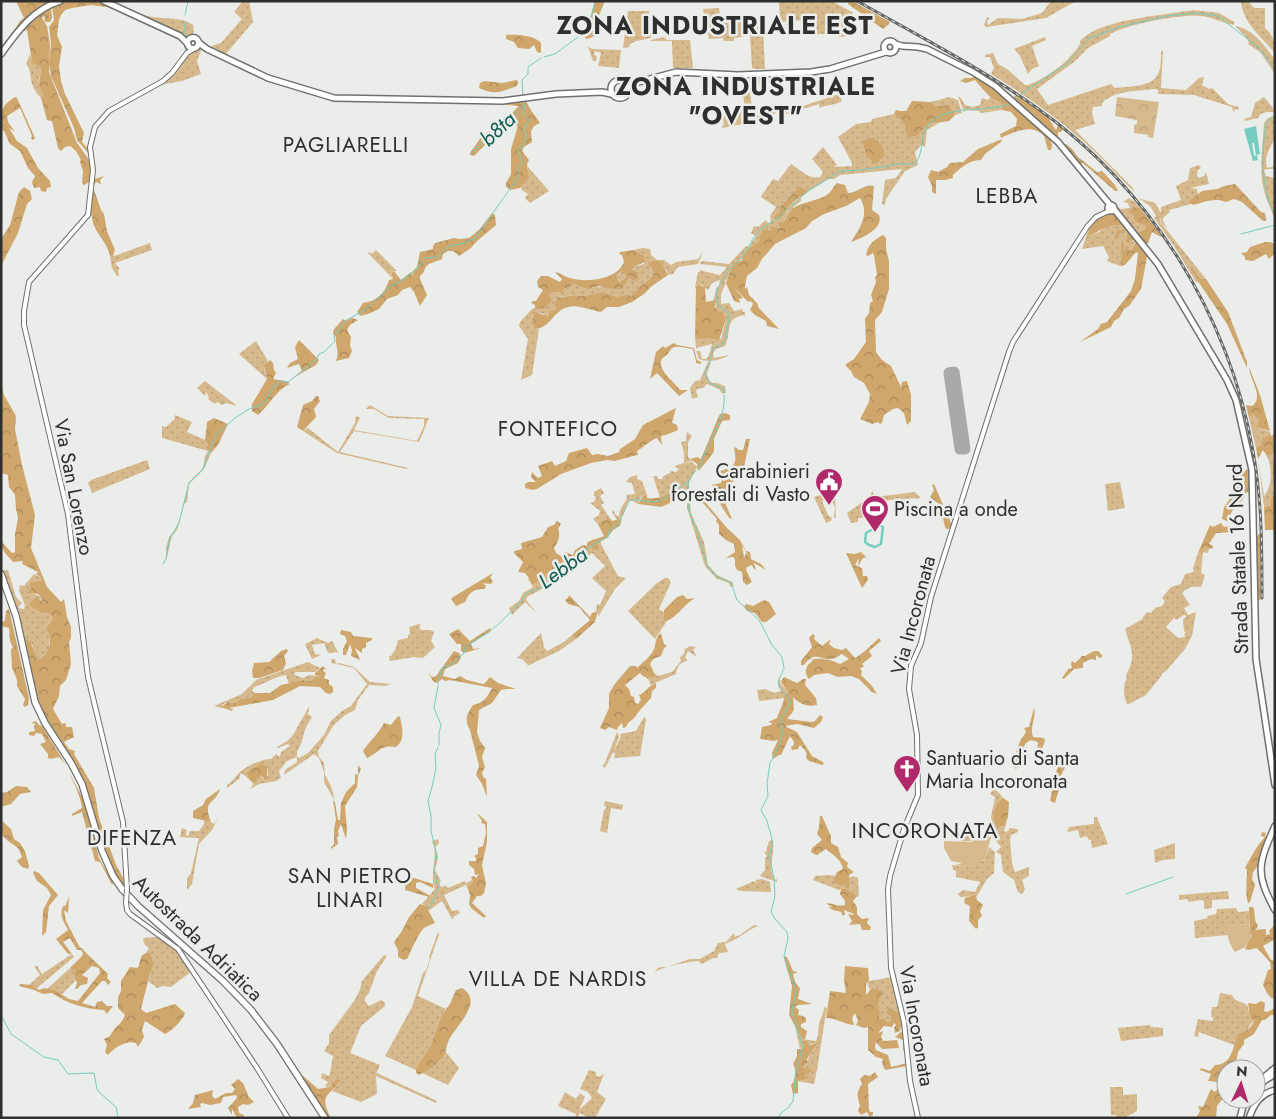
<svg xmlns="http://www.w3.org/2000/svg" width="1276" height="1119" font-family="Jost,sans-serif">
	<defs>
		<pattern id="grass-dots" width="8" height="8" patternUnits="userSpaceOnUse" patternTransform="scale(1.25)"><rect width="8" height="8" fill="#d7b98e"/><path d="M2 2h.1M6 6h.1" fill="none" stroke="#b99f7b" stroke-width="1.8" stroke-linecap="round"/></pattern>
		<pattern id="forest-crowns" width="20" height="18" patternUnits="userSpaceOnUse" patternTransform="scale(1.25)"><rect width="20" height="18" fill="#cfa76d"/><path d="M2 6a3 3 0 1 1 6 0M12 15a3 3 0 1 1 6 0" fill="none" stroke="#a8885a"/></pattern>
		<pattern id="park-crowns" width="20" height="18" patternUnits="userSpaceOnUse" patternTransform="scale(1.25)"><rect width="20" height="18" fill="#d7b98e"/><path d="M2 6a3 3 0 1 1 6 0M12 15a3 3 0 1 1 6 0" fill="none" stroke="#b99f7b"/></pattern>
	</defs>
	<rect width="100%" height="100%" fill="#ebedea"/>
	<g fill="url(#grass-dots)" fill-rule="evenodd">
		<path d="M243 1H249L253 22 225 55 208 47 221 43 242 19 234 12Z"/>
		<path d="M779 1H832L853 13 852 16 849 14 851 36 838 37 837 33 806 35 804 20 780 22Z"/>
		<path d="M1051 1H1076L1046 18 986 27 984 25 987 17 989 18 987 22 988 25 998 18 1022 19 1042 13Z"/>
		<path d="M1241 1H1248L1254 8H1265V28C1273 35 1275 42 1275 53 1262 38 1242 22 1241 1Z"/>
		<path d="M719 8 721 23 746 21 747 36 734 38V41H724L723 38 709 39 703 9Z"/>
		<path d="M1194 10 1219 13 1234 22V25C1223 23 1212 17 1201 16 1179 14 1129 24 1110 34V36L1088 48 1074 62 1037 89 1048 105 1111 84 1115 88C1129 86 1153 88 1159 72 1161 66 1161 59 1161 52L1163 50 1161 88 1186 90 1199 78 1204 77 1202 85 1209 89 1212 88 1228 104 1238 107 1239 109 1234 110V113L1232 107 1194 95 1158 94V90L1156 89C1138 91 1115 90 1102 103V106L1093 107 1092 113 1095 124 1075 130 1133 188 1134 192C1131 188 1126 184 1121 179 1084 137 1038 103 991 74L994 68 990 57H985V55L993 53 998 64 1007 69 1025 85H1028C1041 80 1057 70 1067 60 1069 58 1078 48 1079 46 1082 39 1077 44 1082 39 1102 19 1166 15 1194 10Z"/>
		<path d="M628 11H649L651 38 636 41 630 44 629 47 623 48Z"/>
		<path d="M144 15C159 20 183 16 193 25L194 32 188 37H184L145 18Z"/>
		<path d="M760 19 761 29H763L765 69H755L752 68 749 20Z"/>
		<path d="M1235 26C1254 29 1263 45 1275 59V74L1261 53 1248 44 1249 43 1247 38Z"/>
		<path d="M664 37 667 40H690L693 68H673L672 41H651V40Z"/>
		<path d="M1045 37 1046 40 1032 46 1039 66 1032 69 1028 74 1020 56 1014 49Z"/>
		<path d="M588 47 593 49 621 50 619 68 598 66 601 53 595 51 594 54 597 57 596 61H593Z"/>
		<path d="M197 48H202L197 61 201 74 182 81 165 84 164 82 191 50Z"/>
		<path d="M30 54C31 61 36 63 41 68L39 82 43 95 41 98C37 94 34 90 32 84 30 77 31 69 26 64Z"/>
		<path d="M768 78 769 83 749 86 752 107 745 108 746 120 763 114 758 107 761 109 772 107V104H775L776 113 743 124 722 128V126L724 125 722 111 745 108 741 80Z"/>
		<path d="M839 94 842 101C835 106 827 104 820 108L819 104 783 115 782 113Z"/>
		<path d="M958 96 961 98 965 105 973 107 980 105 982 98 988 100 991 96 997 102H1004L1002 110 981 113 979 111 965 110 964 112Z"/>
		<path d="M949 97 958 100 962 113 955 115 947 105 935 106 931 102Z"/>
		<path d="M1264 97 1273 108V112C1268 112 1261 111 1258 118L1245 121 1244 119 1251 117 1255 103Z"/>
		<path d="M894 114 904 123 905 131 921 132 930 124 939 123 927 130 925 147 921 145 915 152 918 165 905 171 886 199 885 205 882 204 885 180 896 178 902 169 840 175 834 179H828L809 191V190C792 192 792 195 780 206V211L775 215 781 218 787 212 791 204 801 198V201L793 207 780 227 762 231 759 242 750 248 741 259 742 262H738L731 268 726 281 724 280 726 283 721 294V304L729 303 734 311 742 309 743 312H745V316L744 315C741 316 738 316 735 318 727 322 730 338 725 346L716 349 713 353 714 358 729 355C722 360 707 363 699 359L696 351H700L702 359H706C710 356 710 349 712 344L696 348 695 337 708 339H721L726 319 717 310 715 300 713 301 717 286 718 289 719 286 720 280 712 283 708 290 702 285 697 287 696 289 695 287 698 272H700L699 270 720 275 727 267 700 264 701 261 729 264 746 246 749 247 756 236 751 233 754 226 758 227 766 220 768 223 771 222 770 216 776 207 761 197 762 195 773 179 778 181 791 164C800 170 810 180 820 177L823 172 812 159 823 147 837 165 834 167 852 166V163L838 137 856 124 871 122 872 119ZM873 137 879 142 883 158 879 162 871 161 864 150 863 140Z"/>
		<path d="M1272 116 1275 119C1275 124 1276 131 1275 136 1272 147 1263 155 1267 168L1272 167 1275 164V169H1266L1264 171 1266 176 1275 178V219C1270 208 1265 197 1263 186 1259 166 1263 143 1264 123L1267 119Z"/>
		<path d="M1199 165 1201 168 1198 170 1197 176 1198 178 1204 176 1206 172 1209 184 1190 188 1197 189 1198 194 1190 203 1191 204 1169 210 1170 212 1163 218V221L1168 230 1162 223 1160 217 1161 223 1206 279H1201L1193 269 1191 271 1199 283 1196 282 1174 246 1154 218 1156 216C1150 204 1147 204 1138 198L1155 203 1161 213V207L1181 200 1176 186 1188 180 1190 168Z"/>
		<path d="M528 167 549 191 530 203 525 198 528 194 522 190 521 187C528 180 528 176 528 167Z"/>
		<path d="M1129 198 1135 202 1140 208 1134 207 1131 210C1132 220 1138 223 1146 226L1145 229 1137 233 1116 208V206L1121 209 1130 208 1128 203 1123 202Z"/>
		<path d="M1111 224 1123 226 1129 229 1126 239 1130 242 1135 241 1131 251H1123L1125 243H1122L1123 254 1121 261H1118L1121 263 1120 266 1107 261 1109 257 1103 246 1082 249 1088 231V236L1099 232 1103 228Z"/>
		<path d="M150 243 152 250 115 263 120 269 118 270 119 276H117L112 268 110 256H114Z"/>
		<path d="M642 248 650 249 651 255 657 260H664L671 265 676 262 698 259 703 252 698 264 678 267 673 274 668 275 667 271 659 261 650 262 653 276C645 282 636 289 631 297L629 294 617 297 603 292 585 296 574 295 560 297 555 306 556 309C551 310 550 315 546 316L542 313 533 314 532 321 537 330 539 329 532 375 521 380 528 339 519 326 520 322 531 310C541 310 547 308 552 299L549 296 550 293 562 292 565 288H569L573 284C590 291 607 286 624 284L626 282 625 278 620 282 617 276 622 271 626 272 625 274 638 277V272L632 271 634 267 644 264 643 255 634 250Z"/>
		<path d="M376 250 397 271H392L391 273 393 279 368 253 369 252 372 254Z"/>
		<path d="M256 341 268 361 264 369 267 379 239 354Z"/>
		<path d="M711 361C709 371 703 374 712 383H717L725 386 726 393H722L719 389 707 384 703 388 697 389 696 391 698 397 692 399 690 388 695 381 700 380 708 362Z"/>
		<path d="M205 381 237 406 226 403 222 405 217 402 215 404 208 399 209 397 206 392 205 396 197 388Z"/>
		<path d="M370 405 388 416 429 418 419 442 354 431 340 452 408 468 406 469 337 453 303 431 308 428 338 452 355 423 356 416 360 418 354 430 417 441 424 426V419L389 418 374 409H366Z"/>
		<path d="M1251 414 1256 415 1259 419 1256 427 1270 432 1268 436 1263 437V443L1256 448 1249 418Z"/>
		<path d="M175 415 192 422 187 432 205 440 208 444V450L211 453 204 469 189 484 187 502 184 504 177 530 172 536 166 560V548L169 537 175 530 180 518 189 482 203 468 205 456 208 451 162 438V426L166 427 174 420Z"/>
		<path d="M687 432 692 436 688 442V457L692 461 682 464 692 462 697 467 689 483 690 499 686 500 687 492 682 488 675 493 676 491 660 498 653 476H657L658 479H662L663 476 670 473 671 471 676 472 679 469 674 466 684 463V453L681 442 686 441Z"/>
		<path d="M1269 454H1273L1275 480 1273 482V492L1274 493 1271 505 1264 507 1258 459 1264 496C1273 485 1272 467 1267 456Z"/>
		<path d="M147 460 150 469 92 493 88 483 91 480Z"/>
		<path d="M637 475V479L642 481 647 495 641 497 638 504 631 500 628 502C624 509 626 516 617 520L612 512 614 510 615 514 619 517C619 509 624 504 627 498L626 495 635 494 632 483 626 482 630 477Z"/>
		<path d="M1120 482 1125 508 1108 511 1105 484Z"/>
		<path d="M601 488 604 493 600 496 604 503 601 505 610 518 602 521 598 524 593 519 599 515 600 511 590 503 594 502 596 497 594 496V492Z"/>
		<path d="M834 491H835L836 518H834L835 507 830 497 822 501 828 515 832 518 831 521 826 523 814 497Z"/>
		<path d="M872 491 875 497 915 492 921 498 879 501 880 511 876 510 874 513 876 516 858 518V522L851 523 847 513 870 497Z"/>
		<path d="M690 500 691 513 704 542 708 565 717 575 732 582 734 586 730 587 729 583 718 579V580L705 566 687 508V501Z"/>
		<path d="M601 541V544L618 576 626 578 615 589 598 617V611H596L597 604 600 605 606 591 592 578 605 566 592 553 579 564 574 562 554 576 546 587 527 597 526 600 537 613 525 602 512 615 509 608 519 601 523 593 533 587 528 579 530 578 532 582C543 580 544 575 553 570 564 564 585 559 588 546L592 547 597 545 598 543Z"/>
		<path d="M1205 547 1209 548 1208 553 1203 552 1201 573 1205 575 1201 587C1192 586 1188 587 1182 593L1190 605 1184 608 1188 615 1196 612 1192 636 1185 649 1166 671 1162 673V675L1146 695 1129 704H1127C1123 698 1123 683 1127 678L1126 675C1137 656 1131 649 1125 629L1141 620 1147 612 1151 613 1155 608 1162 606 1165 601 1162 598 1171 587 1181 584 1185 574 1194 572 1193 568 1198 553 1201 552ZM1184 615 1187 616 1183 619 1184 631 1186 633 1184 634 1185 637 1178 638 1166 627 1174 618 1176 620Z"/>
		<path d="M2 570H8L16 597 22 603 18 608 24 609 25 605 19 591 20 585 24 586 34 574 42 578 41 581 31 582V589L28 593C34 594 38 594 42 599L39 600 36 609 42 613 49 614 53 618 46 627 50 633 49 652 39 659 36 657 32 644 25 648 17 611Z"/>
		<path d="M665 578H668L671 582 659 609 663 612V617L667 621 655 639 628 611 657 583Z"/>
		<path d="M419 624 421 625 419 627 421 630H430L434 632 431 641 435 647 423 658 414 657 390 661 389 656H391L396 648 398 640 408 638V635L410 634 409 627Z"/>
		<path d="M541 633 544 647 547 651 564 642 572 635 573 637 576 639 559 651 527 666 528 665 522 659 517 658Z"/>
		<path d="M317 638 328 643 332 641 339 654 338 652 328 653 324 643 312 645 315 654 321 655 312 659 305 644Z"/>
		<path d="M690 646 696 647 693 650 697 657 688 651 685 657 687 660 686 662V661C679 663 677 667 676 674L650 685 649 680 644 676H649L652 678 654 673 658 676 672 672 681 661 680 657 684 654 685 648 686 649Z"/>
		<path d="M331 659H335L336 664 339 663 354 667 370 682 391 684 385 686 369 685 358 700 355 710 345 715 333 726 318 751 319 757 324 763 325 775 331 786 335 801 324 782V772L319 758 314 754 284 775 285 770 297 762V757L287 761 279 771 281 778 276 781 259 784 250 789 259 776 261 775 263 779 268 776 267 766C258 765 245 766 248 778L241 773 239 779 227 788V785C233 781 236 776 241 771 249 765 262 759 271 759L276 754 280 757 281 752 290 746 288 744 278 748 277 747C295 738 294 732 303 717 306 713 306 710 309 707V712L307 713 312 717C305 728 305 729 302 741 300 747 296 750 297 757L299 758 308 753 324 735 331 721 342 711 351 706 367 684 354 668 332 663Z"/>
		<path d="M308 662 320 668 315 672H296L294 673 295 675 303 678 309 675 320 676 319 678H314L310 681 303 680 289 684 286 675C275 676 265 684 254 687L252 691 255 693 250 698 244 699 235 703C230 701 226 702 222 705V708L214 706 242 694 256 680Z"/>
		<path d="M779 676 781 684 788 692 784 696V698L759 701 757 690 765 689 774 693 781 691 778 684Z"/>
		<path d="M644 717 646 719 640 756 614 758 615 753 613 752 605 768 602 766 605 763 617 732 619 736 614 751 621 736 620 734 636 731Z"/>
		<path d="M994 788 1002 796 999 803 1005 825 1007 821 1004 831 1006 832 1009 830V828L1018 829V832L1011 835 1010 839 1012 863 1015 872 1029 867V875H1030L1022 880 1025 889 1022 894 1018 892 1014 880 1003 872 1001 855 996 852 1001 847 992 836 988 837V840C978 839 970 842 960 841L962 840 955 841V837L950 836 951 831 985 834 986 825H993L991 817 995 797 990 794Z"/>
		<path d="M605 801 623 805 622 810 611 808 607 833 600 831 604 810 607 807 604 806Z"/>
		<path d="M1094 817H1097L1108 844 1092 848 1091 840H1089L1087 836 1080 838 1078 830 1067 832 1069 827 1094 824Z"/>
		<path d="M218 818 212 830 199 844 192 884 187 890V879L191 873 199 838 180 837 182 828 187 830 186 835 188 836 190 831H199L204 824V819L214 824Z"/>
		<path d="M438 839 439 843 435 847 438 858 435 870 441 881 440 882V886L443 887 445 885 448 888 465 881 466 883 472 880 473 882 467 887 466 885 444 895 452 911 458 910 460 913 453 917 454 919H452L442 901 428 911 424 905 422 904 435 889C429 875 439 856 432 841Z"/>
		<path d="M773 840C775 855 767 869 775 880L777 879V882L760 876 765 870V858L767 856 764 852H766L769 841Z"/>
		<path d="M1175 843V859L1163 860 1155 863 1154 850Z"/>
		<path d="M989 847 995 852 994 873 987 879 977 896 960 897 958 894 963 890 975 892 980 882 956 877V871L953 870 952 865 973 867 974 861H984Z"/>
		<path d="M828 875 836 876 833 882 840 886 850 883 849 878 853 876 858 878 859 895 857 897 851 892 841 889 839 890 813 880 815 876Z"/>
		<path d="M762 879 770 882 771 892 740 891 736 889 754 881 756 883V880Z"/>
		<path d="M1228 891 1229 899 1212 900V908L1204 909V901L1201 900 1189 902 1187 899 1179 900V895Z"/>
		<path d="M1236 908 1238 912 1250 911 1249 924 1227 926 1228 935 1195 938 1194 921 1208 918 1207 916 1216 914 1217 909Z"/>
		<path d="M754 925 758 926C747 930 739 939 725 944L728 952 719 953 717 958H713L702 964 698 961C687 962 660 967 654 973L658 968 662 967H667L690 959H700L705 956 714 951 718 943 726 942 734 933 735 937 740 935Z"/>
		<path d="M438 932 439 934 418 996 446 1009 441 1016 431 1045 416 1068V1070L385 1056 412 1007 423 973 426 970 430 959 429 957Z"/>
		<path d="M156 937C173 940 183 958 192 971L171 987 163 986 157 988 148 981 154 964 150 952 146 953 149 948 145 945 143 940 144 938Z"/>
		<path d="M72 954 74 957 37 988 29 985 40 975 34 966H37L42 974Z"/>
		<path d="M384 955 387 956 377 971 369 993 365 998V1001L369 1006 381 1000 385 1003V1006L361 1026 350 1053 380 1065 376 1074 377 1073 437 1101 436 1103 376 1076 377 1094 361 1102 332 1091 341 1079 334 1082 330 1087 325 1086 328 1082 321 1078 322 1073 329 1076 330 1073 333 1056 324 1051 329 1043V1035L354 1001 360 990 362 981Z"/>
		<path d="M70 968V970H75L73 973 76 980 62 994 47 989Z"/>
		<path d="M892 977 901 1013 894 1010 887 1014 891 1017 892 1021 887 1022 884 1019H879L880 1013 878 1003 883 993 882 990 872 988 870 990 867 983 869 981Z"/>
		<path d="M1220 993 1232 995 1234 999 1247 1005 1250 1015 1254 1020 1246 1031 1238 1034 1234 1045 1199 1032 1198 1037 1194 1036 1198 1019 1213 1021V1017H1211L1212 1007H1217Z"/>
		<path d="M824 1007 827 1008C822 1033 820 1059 814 1084L797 1081 804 1080 803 1074 811 1073 810 1069 804 1068 803 1066 807 1064 810 1054 820 1042 804 1045 800 1049 795 1026 802 1039 816 1041C819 1035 818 1031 819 1024 820 1018 824 1014 824 1007Z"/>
		<path d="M1150 1025 1151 1027 1163 1028V1036L1121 1041 1118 1028Z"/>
		<path d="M445 1051 459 1068 448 1085 422 1073 439 1061Z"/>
		<path d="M589 1070 596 1072V1075L598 1077 604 1074 597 1092 606 1099 595 1118H589L580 1113 577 1118H576V1114L558 1106 565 1092 576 1099 580 1093 585 1097 579 1110 592 1098 588 1092 580 1089Z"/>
		<path d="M1110 1087H1123V1095L1137 1094V1111L1124 1118H1117L1116 1115H1111Z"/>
	</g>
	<g fill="url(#forest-crowns)">
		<path d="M16 1H49L50 4 15 34 14 31 20 21 24 18Z"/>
		<path d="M63 1H98L110 5 106 7 91 5 72 8 65 10 61 15 59 20 57 35 62 47 59 66 61 81 65 94 84 133 82 142 88 149V153L77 140 74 128 51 76 49 64 51 44 49 27 54 20 52 6Z"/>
		<path d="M595 1H604V3L598 18 595 36 587 39 585 38 584 32 591 15Z"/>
		<path d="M849 1H852L890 22 889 24 883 29 848 4Z"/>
		<path d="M51 7 52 18 50 22H45L44 15 42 18 47 26 50 45 49 72 77 143 90 161 91 181 84 185 82 183 83 171 80 162 81 160 76 151 70 146 65 147 61 151 58 148 52 121 47 120 41 98 43 95 39 85 41 68 32 62 27 30 20 32 33 17Z"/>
		<path d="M506 35C517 34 534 35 541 43V53L537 52 534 45 529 49 518 48 514 42 506 39Z"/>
		<path d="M974 75 991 86 1049 136 1052 145 1051 150H1048L1044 136C1031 123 1015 132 1001 138L1000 134 1016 126 1017 119 1011 112 1002 110 1003 103C993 103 982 88 975 80L966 83 960 81 965 78H972Z"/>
		<path d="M517 80 518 82 517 86C502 91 496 96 479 88L480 83 484 81 502 83Z"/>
		<path d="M1017 94 1047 116 1056 130 1058 125 1063 129 1061 132H1058V136H1055L1012 99Z"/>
		<path d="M15 97 17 98 35 138 33 140 31 138 32 136 20 108 7 116 8 122 15 132 9 128 17 141 27 148 38 168 50 181 51 187 47 188 46 192 41 191 40 187 34 188 32 182 35 176 28 168 20 151 10 144 4 131 1 130V122L5 123 1 121C1 108 4 104 15 97Z"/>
		<path d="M526 100C529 109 535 115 540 123L534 126 531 131 532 142 524 147 522 151 529 160 527 164 529 178 520 188 510 190 506 187V183L511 174V149L518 126 512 125 490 140 474 156 470 155V153L482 136 503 122 519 106 507 105 504 102Z"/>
		<path d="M912 101 931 102 935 106 949 105 955 115 949 121 930 124 916 136 909 137 905 131 904 123 894 114 896 110 900 111H906Z"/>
		<path d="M873 137C880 143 886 147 883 158L876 164C868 161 862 148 863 140Z"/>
		<path d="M1002 139 1001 142 985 154 981 160C971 159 960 168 953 175V178L945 180H936V194L932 192V186L928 177 931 170 938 172 947 167 950 163 963 162 978 149Z"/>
		<path d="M1066 144 1072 149 1078 157 1097 172 1102 171 1115 185 1118 191H1115L1083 163 1079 164 1064 145Z"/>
		<path d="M93 161 95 169V179L104 176 100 180 101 184 96 182 93 187 101 210 104 214 107 231 115 250 113 256H110C107 240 92 232 92 215L89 217 90 210Z"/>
		<path d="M837 183 845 185 848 193C857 193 865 183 874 186L872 210 879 215C884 229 862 238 851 242 860 228 870 214 860 198L846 206 824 214 812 221 806 228 775 244 762 259 757 268 747 276C746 279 745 287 745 289L747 287 749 295 758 304V307L779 329 767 326 766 321 755 315 750 310 753 304 752 302 747 301 733 286 743 298 739 299 740 303 734 301 726 283 731 268 735 262H742C741 253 752 246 759 242L760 236 763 229 770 230 771 226 778 228 780 227 778 223H783L793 207V208C803 202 815 201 825 196 831 193 833 187 837 183Z"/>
		<path d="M1235 184 1261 212 1265 213 1266 221H1263L1242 202 1234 199 1226 202C1215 197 1204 202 1193 205L1190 203 1189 201 1202 191 1217 189 1224 186Z"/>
		<path d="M24 187 30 191 32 199 27 204 18 233 1 266V239L10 225 19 192Z"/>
		<path d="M800 187 809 191C804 195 797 199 792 203 786 209 786 219 775 219L774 216 780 211V206Z"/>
		<path d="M1134 207 1140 208 1162 236 1161 237 1152 232 1148 243H1145L1137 233 1145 229 1146 226C1139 223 1135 224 1132 214L1128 212Z"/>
		<path d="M1112 212 1115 213 1126 228 1125 231 1120 233 1117 239H1114L1117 231 1125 229 1123 226C1105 222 1103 231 1088 236 1088 222 1099 214 1112 212Z"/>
		<path d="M492 213 495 215 496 225 476 242 471 248 459 256 453 251H448L443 254 442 259C434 263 426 262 424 272L420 276V279L427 295 420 306 414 292 410 287 402 290 398 295 387 299 379 309 368 314 360 316 357 312 363 303C377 301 385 293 389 280L393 279 391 272 394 271 401 280 411 272 416 279 412 272 417 267 420 252 433 249V246L435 243 454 238 460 239 469 238 479 230Z"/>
		<path d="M1128 230 1154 262 1147 257 1141 289 1129 306 1124 309 1119 318 1114 321 1111 327 1080 342 1098 329 1101 324 1107 322 1131 291 1135 279 1138 253 1136 252 1125 265 1120 266 1121 263 1118 262 1121 261C1123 254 1120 250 1122 243L1125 244 1123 251 1126 248 1131 251 1135 243 1134 240 1128 243 1126 241Z"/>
		<path d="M883 235 886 238V249L889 261V289L882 312 875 320 876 352 882 360 891 366 901 387 902 382 907 381 911 395V421L907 425 904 413 898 408 893 409 884 415 882 423 880 424 878 422 872 424 860 419 869 402 870 394 864 383 854 377 851 371 846 366V364L854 359 866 342 865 319 869 313 870 303 873 301 871 295 876 282 875 277 877 275 874 255 873 253 868 256 866 255C868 244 874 240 883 235Z"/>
		<path d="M1265 242H1271L1275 245V256L1273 255 1269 259 1266 254 1253 261 1245 260V257L1241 253 1247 252 1250 247Z"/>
		<path d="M634 250 643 255 646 261 634 267 632 270 638 272V277L636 281 632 280 629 276 625 275V272L622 271 617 275 618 280 620 282 625 278 628 279 622 289 606 288 599 286 588 289 573 284 569 288H565L562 292 550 293 549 296 552 298C550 308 540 310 531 310L535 308V305L531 303 533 301H536L543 290 538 287 537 281 541 276H548L560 282 562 279 555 272C561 273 565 277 570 278 586 283 617 280 624 262L622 255 619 254 620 252Z"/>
		<path d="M659 261 663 265 668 275 652 286 644 294 632 302 619 307H607L601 312C589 310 574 302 563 309 553 314 548 329 535 329L532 321 534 312 548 316 550 311 556 309 554 303 557 298 574 295 585 296 603 292 617 297 629 294 631 297C635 289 646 282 653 276L652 269 648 264 652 261Z"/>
		<path d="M1191 266 1201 279H1206L1228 312 1247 362V368L1227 324 1191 271Z"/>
		<path d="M698 285 705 287 706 302 716 300 715 307 718 311 722 312 726 319 719 340C711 338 704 340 695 337L696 289Z"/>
		<path d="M352 318 358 320 350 325 347 330 351 337 350 345 352 351 349 358 336 361C340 352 335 346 336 337L333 334 334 329 343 319 346 321Z"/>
		<path d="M299 340 319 360 316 365 293 378 302 371 299 364 287 368 290 363 298 359 295 347Z"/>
		<path d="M674 343 677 345 694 348 697 360 701 362V364L696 363V361L693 349C683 348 674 343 669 352 667 356 662 357 661 361 659 372 675 382 680 390H688L679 396 657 373 650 379 656 352 663 346 665 348Z"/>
		<path d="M270 360 273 363 274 370 276 373 273 379 286 381 290 384C277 389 269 406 258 415L252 411V404L267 379 264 366Z"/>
		<path d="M1249 367 1260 395 1270 431 1256 427 1259 419 1253 414 1249 418 1246 405 1252 406C1265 397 1249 379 1249 367Z"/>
		<path d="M1 384 4 395 16 416 15 429 22 465 35 515 31 548 47 587 61 602 64 599 67 617 71 627V638L69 642 71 664 66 680 60 686 59 696 53 709 62 724 66 723V727H72L74 737 64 742 69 749 75 751 74 754 94 788 99 818 116 865 125 881V887L111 868 102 844 82 778 47 722 35 695 25 648 26 639 30 641 37 658 39 659C51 654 53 637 46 628L53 618 49 614 42 613 30 606V603L34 599 37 598 41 601 42 599 38 594 27 593 31 589 30 582 41 581 42 578 36 574 38 572 22 564 23 561 13 562C8 556 1 551 1 541L12 553 15 552V534L18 518 16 509 15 495 9 487 8 475 1 473Z"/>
		<path d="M316 396H318L320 401 314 409 316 417 303 431 297 427 303 405 312 401Z"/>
		<path d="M676 408 672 423 677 425 678 430C673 432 667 435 661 436L662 445 657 438C649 441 644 447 637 451L638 455H637L615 461 607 460 591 463 561 474 537 489 533 490 525 488V484L528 482H536L531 477 532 472 538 478 542 476 538 466 552 461 555 466 566 461 569 453 587 448 592 455 598 454 608 456 619 452 620 449 635 439 643 425Z"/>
		<path d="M725 413 730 415V420L722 421 714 439V451C713 454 700 470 698 471L697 464 690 459 697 457 701 459 718 418 720 414Z"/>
		<path d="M214 418 228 424 218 445 211 453 208 450V444L205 440 207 422Z"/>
		<path d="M1270 432 1271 436 1275 434V441L1273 444 1275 448 1273 454 1267 456 1263 450 1258 459 1256 448 1263 443V437L1268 436Z"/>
		<path d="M746 439H750L744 467 726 491V495L725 497 726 505 732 519 729 518 717 499 710 498 705 502 727 528 740 540 746 551 750 552 751 559 761 564 766 570 752 562 742 545 744 558 746 553 754 564 756 570 754 569 752 565 747 567 746 570 752 582 747 585 743 582 742 572 737 570 735 566V559L733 557 726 558 735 552 734 544 726 540 719 534V525L716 521 717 519 702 502 716 492V489L713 491 712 485 721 483 723 477 718 474 719 471 724 470 727 467 730 468C737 462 736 458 734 449L735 447 739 450H743Z"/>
		<path d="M1250 467 1251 493 1247 492C1242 505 1230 506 1229 522L1222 519 1224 507 1234 494 1233 481Z"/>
		<path d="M934 484 952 525 949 529H946L945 527 940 505 930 497 934 490 932 485Z"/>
		<path d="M673 490 676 491 670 503 661 507 638 504 643 496 647 495V498C658 499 664 497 673 490Z"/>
		<path d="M1275 493V530H1265L1264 507 1271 505V499Z"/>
		<path d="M610 518 612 521 622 518 620 526 613 530 607 538 598 543V550H593L591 546H589C585 558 562 565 552 570 546 574 542 580 536 583L532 582 525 573 518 572 523 562 514 553V551L522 549 521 543 542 537 548 527 554 525 557 521 561 524 558 529C561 535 558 543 554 548L556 553 561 556 565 552 573 555 575 550 583 545 587 546V543C591 539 598 539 604 536L598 524 602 521Z"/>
		<path d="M1221 523 1224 527 1230 526 1234 532 1216 533 1209 544 1213 546V548L1211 549 1205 547 1201 552 1198 553 1210 525 1213 527Z"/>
		<path d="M1260 533 1261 599 1258 601 1257 600 1256 537Z"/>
		<path d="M861 552 868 559 865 557 862 559 859 565H858L859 558 855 565 862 568 863 576H867L868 580 862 588 846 553 855 554Z"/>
		<path d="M493 573 490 578 493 581 491 584 483 583 486 586 485 589C474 589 470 591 465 602L456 606 451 599 453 597Z"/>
		<path d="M569 595 590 617 592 613 598 611 595 622 576 639 573 637 572 635 590 620 579 607 568 604 565 600 568 598Z"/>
		<path d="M683 595 687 599 695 598C685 603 675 620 665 621L663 617 664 610 677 597Z"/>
		<path d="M764 600 769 602 776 614 766 622H762L755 613 747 611 744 607 746 604 753 606Z"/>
		<path d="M9 609 29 698 28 705 25 707 23 705 25 699 17 686V680L12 668 11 649 13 648 10 641 9 628 1 626V622L5 621 6 611Z"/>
		<path d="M490 628 491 631 471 644 473 649 482 648 464 653 461 651V644H457L449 634 458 629 470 641Z"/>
		<path d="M341 630 351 632 353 636 372 638V640L366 643V647L362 649V653L355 648 360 660 351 656 352 650 350 644 346 655H343V649L347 641 345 636 340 634Z"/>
		<path d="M661 633 664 644 667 646 664 648 661 656 653 659 650 664 655 675 654 677 652 678 649 676 644 677 640 673 625 685 629 689 631 696 634 697 635 703 638 704 641 700 639 695C646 692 649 685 656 683V688L652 691 651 698C645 705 643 706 637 714 634 720 628 721 626 727L623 728 622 723 618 727 617 730 609 727 605 730 600 728 609 708V694L614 685 630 666H636L637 668C642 663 650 657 653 651 657 644 654 638 661 633Z"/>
		<path d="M813 634 815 636 814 639 822 646 831 639 829 644 834 648 842 650 846 648 855 658C864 653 871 645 879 638L881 641 869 651 872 656 862 664 864 666 860 669 862 671 861 675 872 686 877 694 872 692 859 679 851 676 838 677 828 673 814 675 809 679C803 673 806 664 813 661L811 660C820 657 832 660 840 664L849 659 842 654C838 656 835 659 831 659 817 659 815 651 804 665H801V661L812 647 809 638Z"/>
		<path d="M287 649 288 651 284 656 286 663 283 670 259 678H253L252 671 254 663 269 662 281 651Z"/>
		<path d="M454 651 459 653 461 657 458 663 445 669 443 676 455 679 460 676 467 680 483 684 485 683 490 677 498 683 516 689H507L501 690 492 703 479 710 477 732 480 741 485 748 482 757 485 767 482 773 483 777 486 779 487 797 482 784 476 775 479 766 470 730C464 720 467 714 473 705 483 703 487 698 492 688L450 680 445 681 442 679 436 683 433 681 428 672 432 677 436 676Z"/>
		<path d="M1094 651H1098L1102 655V657L1100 658 1096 655V660L1091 659 1083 663V668L1074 669 1064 679 1062 678 1069 668 1070 669 1072 668 1071 664 1072 661 1075 663 1082 656H1085Z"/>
		<path d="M323 666 326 669 322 670 326 673 324 678 329 680V684L333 687V692L330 694 326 693 320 687 300 686 273 700 229 708 233 709 232 711 221 707 228 702 235 703 241 699 250 698 255 693H270L281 685 303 680 310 681 314 678H319L320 676 315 675V673Z"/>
		<path d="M784 677 797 683 803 679H806L805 685 816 698 817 705C800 709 790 695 781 682L783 678Z"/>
		<path d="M788 692 793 697 794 710 787 719 812 722 815 721 820 715 823 717 821 722 814 728 797 724 785 726 797 732 812 756 823 762 824 764 822 765 809 761 806 758C808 751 804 750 800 745L798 749 792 750 791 747 794 745V742L790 736 781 755H779L773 759 772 753 778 740 773 741 760 739 762 727 771 725 772 723 768 722 777 718C779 710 784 705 784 696Z"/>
		<path d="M1034 708C1037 718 1029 726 1033 737L1044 738 1045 741 1040 754 1037 752 1038 742 1031 740 1026 743 1023 748 1024 753 1018 762 1019 766 1016 769 1013 766 1012 763 1020 741 1026 732 1024 728 1029 727Z"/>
		<path d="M398 716 400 717C402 727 406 740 396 747 380 744 379 753 367 758L363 751C369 741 379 734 384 723L391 725Z"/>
		<path d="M36 721 39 725 42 726 66 765 59 757 51 759 48 758V754L40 744 46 742 42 734 36 733 34 736 29 735V732L35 731 34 726 36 724 31 723Z"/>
		<path d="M1067 758 1068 762 1060 777V786L1055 803 1050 801C1053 789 1054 762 1067 758Z"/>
		<path d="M262 764 267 766V778L265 780 261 775 254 784 248 778 247 773 251 768Z"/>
		<path d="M358 765 361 769 358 776 357 787 345 806 347 830 346 839 341 824 338 831 339 836 337 837 338 844 331 849V847L334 844V829L336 819 333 801 335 802 338 820H340L341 803 346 792 355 783V774L358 775Z"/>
		<path d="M69 772 84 801 99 858 113 883 112 885 100 862 95 861 82 812 72 816V814L82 808C80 794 74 784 69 772Z"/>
		<path d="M16 786 27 787 31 792 20 794 11 804 1 807V793L7 792Z"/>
		<path d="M220 789C215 806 202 798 211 822L193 818V811L203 805 206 799Z"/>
		<path d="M1002 797 1009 802 1008 817 1005 825 998 827C989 817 996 807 1002 797Z"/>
		<path d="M477 813 487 822V842L482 865 486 884 484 893 481 896H477L472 903 486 916 484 918 471 908 469 904 470 895 467 887 473 882 471 877 474 876 476 878 479 874 475 875 474 869 469 865V861H476V858L474 856 478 854V848L483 846 486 833 485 824 481 823 482 821Z"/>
		<path d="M820 816H822L831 836V843L838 847 841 857 848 863 847 867 854 872 849 875 850 883 848 889 846 888 845 885 840 886 833 882 837 872 843 869C841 858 832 855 826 849L817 855 814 854 811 852 812 848 822 840 817 834 819 827Z"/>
		<path d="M1 820 11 829 14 839 20 843 25 851 29 866 28 869 22 867 17 861 22 857 18 848 8 841 1 834Z"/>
		<path d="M1262 832 1266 833 1265 836 1267 837 1260 854 1258 866 1253 872 1252 879 1255 885 1250 902 1248 903C1245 896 1247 878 1247 870L1245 868C1251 857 1257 845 1265 837L1261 836Z"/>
		<path d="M34 871 39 873 58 895 49 906 46 932 42 936 43 910 51 895 47 888 37 881 33 873Z"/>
		<path d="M409 873 411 877 433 884V888L420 882 416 883V888L429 895V897L405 890 406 876Z"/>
		<path d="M841 889H846L857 896 853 901 857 907V914L862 919 869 918 867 923 871 927 870 930H862L860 924 849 925 852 921 848 914 853 915 854 914 844 910 845 914 843 916 841 912 833 910 828 907H832L826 903C832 903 838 907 845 905V901L840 894Z"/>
		<path d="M976 895 977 900 983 905 980 911 982 916 978 920V927L976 929 969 921 970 906 964 903 965 899 964 898Z"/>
		<path d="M69 896 68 913 64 910 66 921 79 946 108 974 107 978 111 982 108 985 105 981H102L82 1003 95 1007 97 1002 102 1001 107 1006H113L107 1014 104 1010C85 1009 68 1004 52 993L43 994 34 990 19 986 20 984 32 985 39 990 44 988 55 990 69 999 78 1001 100 973 99 968 92 966 82 975 88 978 87 984 81 985 77 989H75L77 983 73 973 75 970H71L70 968 82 956 83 953 81 950H77L70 938 63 942 72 954H68L56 939 68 930C64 922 58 914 64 905L65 907Z"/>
		<path d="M420 904 426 906 435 923C431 925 427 926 424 928 420 931 410 952 408 958L404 960 398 957V950L394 942 402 931 409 917Z"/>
		<path d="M1249 907H1253C1256 913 1253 921 1258 925L1256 930 1266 929V935L1270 934 1269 931 1275 924V939L1263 946 1271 960 1275 961V996L1272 999 1267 993 1263 985 1268 970 1271 969 1270 962 1257 948 1248 950 1245 949 1249 940 1252 936 1250 934Z"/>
		<path d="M150 952 154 964 149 977 141 1009 146 1013 175 1004 185 1013C183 1020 172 1031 165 1034L145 1021 142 1030 144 1037 138 1047 136 1043C126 1040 114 1048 108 1055L105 1052 107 1045 104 1039 110 1036C114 1027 122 1024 125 1015L118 1008V997L121 991V981L130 967 137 968 139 966C141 957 140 954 150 952Z"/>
		<path d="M785 956 787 957 793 971 798 972 793 974C794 979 795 984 800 988L798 999 812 1004 798 1005 795 1007 799 1010 798 1015 803 1016 806 1018V1022L801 1024V1027L807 1031 805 1039H802L789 1015 792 986 784 959Z"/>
		<path d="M845 966 868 968 869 981 866 983V995L872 988 882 990 883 993 878 1003 880 1013 879 1019H884L887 1022 891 1021V1017L886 1013 889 1008 901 1013 906 1052 903 1050V1040L895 1037 902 1031 901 1026 900 1031 895 1033 894 1028 896 1025 894 1023 892 1027 884 1026 878 1033 883 1031 881 1037 883 1041 897 1040 899 1048 882 1049 876 1042 875 1047 876 1050 888 1055 891 1067 907 1063V1066L885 1070 882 1063 883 1059 876 1057 868 1050V1027L864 1028 856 1025 858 1021 855 1013 852 1018 854 1025C843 1024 837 1018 826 1018L830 991 846 993 844 980Z"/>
		<path d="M462 988C484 1001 458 1024 450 1038 447 1043 447 1047 445 1053 441 1062 427 1072 418 1075L416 1072V1068L431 1045 441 1016 450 1004 456 990Z"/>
		<path d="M1261 1001 1265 1003 1264 1011 1267 1012 1275 1008V1015H1271L1265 1020H1262L1254 1034 1244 1040V1044L1238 1052 1236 1064 1226 1069V1085L1218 1082 1208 1081 1211 1074 1200 1070 1201 1068 1210 1071 1215 1065C1233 1064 1232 1048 1238 1034 1245 1031 1252 1029 1254 1020L1250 1017 1248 1003 1256 1004Z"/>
		<path d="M803 1041H806L810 1045 821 1041 812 1051 807 1059 808 1063 803 1066 804 1068 811 1069 812 1072 804 1075 806 1078 804 1080 798 1081V1093L793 1094 791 1085C796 1081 797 1070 793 1064L797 1056V1049H801L804 1045Z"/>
		<path d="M875 1072 878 1077 868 1084 869 1109 870 1112H873V1115L870 1117 867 1112 861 1115 858 1111 860 1106C857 1095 856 1093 862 1084L860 1079 864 1075 870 1076Z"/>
		<path d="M302 1075 318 1089 330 1087 336 1080 341 1079C330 1097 318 1093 331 1118H328L301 1076Z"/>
		<path d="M238 1079 243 1083 249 1097 254 1102 248 1105 243 1104 238 1107 239 1113 244 1115 243 1118H237L232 1109V1115L228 1108 237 1098 236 1095 223 1097 221 1103 210 1105 202 1103 200 1104 201 1107 188 1109 193 1103 195 1095 213 1090 212 1096 215 1099 226 1093H232L235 1089 231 1085Z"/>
		<path d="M1219 1087 1226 1089V1094L1217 1106 1216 1118H1196L1200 1111 1198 1106 1203 1107 1211 1089 1215 1092Z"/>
	</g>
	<path fill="url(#park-crowns)" d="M1117 97 1159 102 1153 138 1148 137V135L1134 133V125L1137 124V120L1115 116Z"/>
	<g fill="#d7b98e">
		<path d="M988 837H991L985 859 981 862 974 861 973 867 955 865 962 863 951 861 944 848V841L972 842 973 840H987Z"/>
		<path d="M1249 924 1251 937 1245 947 1235 952C1230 946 1226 934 1227 926Z"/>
	</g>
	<path fill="#74cdbe" d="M1256 126 1260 154 1256 155 1254 143H1252L1254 156 1257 155 1258 160 1253 161 1244 129Z"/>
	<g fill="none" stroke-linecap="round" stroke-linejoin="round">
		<g stroke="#74cdbe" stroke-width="1">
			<path d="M185 15 188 1"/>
			<path d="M185 22V36"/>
			<path d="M185 53 186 49 185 44"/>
			<path d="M544 57 555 54 586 31 589 26 595 1"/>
			<path d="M523 96 522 80 528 74V67L541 58"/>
			<path d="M1015 101 1024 92 1065 65 1090 38 1119 27 1167 16 1196 13 1218 16 1259 48 1275 69"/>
			<path d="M1275 115 1266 123C1262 151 1260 188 1275 214"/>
			<path d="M100 117 109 109 121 102"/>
			<path d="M472 153 482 143 504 126 524 105"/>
			<path d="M1241 234 1275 225"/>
			<path d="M724 393V389L711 384 706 377 705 372 709 364 713 348 724 343 730 315 718 304 716 295 718 288 729 270 745 254 754 237 761 229 779 217 808 191 841 171 862 170 899 164H915C925 152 919 134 929 124 949 103 987 114 1012 103"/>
			<path d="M698 469C702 465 701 463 703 458 711 438 726 418 724 395"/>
			<path d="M688 481 689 511 698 533 707 565 715 575 731 583 737 600 759 620 772 645 782 657 784 668 778 682 779 687 788 697 790 703C785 714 778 719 782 732"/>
			<path d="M163 564 166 559 170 538 179 523 189 483 203 469 213 441 217 434 235 418 249 409 263 404 274 386 280 381 288 382 316 360 319 354 324 352 335 341 334 337 345 321 365 310 390 287 402 280 416 270 425 258 437 257 449 246 465 243 476 237 519 176V166L523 161 518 151 528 137 523 130 529 120 523 114 525 110 524 100"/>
			<path d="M438 684 442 668 453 663 464 653 466 646 486 634 499 624 523 599 526 593C535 590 546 587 548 576 571 568 585 545 608 537L609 531 618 525 629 501C639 497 649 504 659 501 665 499 685 485 689 480 692 476 691 474 696 471"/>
			<path d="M438 686 434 708 441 725 439 733V745"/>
			<path d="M1126 894 1173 877"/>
			<path d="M430 908 438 888 434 870 437 855 431 831V816L428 801 432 787 436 768 435 755 438 747"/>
			<path d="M1 1015 11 1034 44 1057 58 1060 68 1074 94 1073 97 1089 100 1093 116 1107 118 1118"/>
			<path d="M778 1118 781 1113 789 1107 793 1101 795 1076 803 1047 792 1012 796 992 794 985 784 956 788 939 787 932 775 919 771 912 775 896 774 878 769 855 772 845V839L767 821 761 810 768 796 767 783 770 763 779 746 782 733"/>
		</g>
		<path stroke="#74cdbe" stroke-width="2.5" d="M875 523 883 527 881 544 875 547 869 545 865 542 866 533 873 529Z"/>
		<path stroke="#a8aaa8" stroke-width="11" d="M954 372 965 449H960L949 373Z"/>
		<defs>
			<g id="secondary">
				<path d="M127 889 123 822 88 677 68 514 24 325V311L29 282 88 215 93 170 90 147 95 127 109 111 163 81 172 73 187 53 195 48"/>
				<path d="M126 903 127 910 130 914 178 949 257 1068 288 1118"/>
				<path d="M918 1118 910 1081 904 1022 891 968 888 889 890 876 904 829 918 795 917 735 909 689 911 666 921 643 931 597 1009 352 1013 342 1087 227 1096 217 1109 211"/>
			</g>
			<g id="primary">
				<path d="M104 1 180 36 188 44"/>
				<circle cx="193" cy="43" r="5.5"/>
				<circle cx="890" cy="47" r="6"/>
				<path d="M199 43 207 49 268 78 334 98 503 101 556 94 602 92 611 94"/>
				<path d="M895 44 902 46 918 47 927 49 973 72 995 86 1058 142 1111 206"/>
				<path d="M1 54C17 32 32 10 60 1"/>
				<circle cx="620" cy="89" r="9"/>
				<path d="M626 82 635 83 676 72 738 75 811 72 830 69 886 52"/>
				<circle cx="1111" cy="208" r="3"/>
				<path d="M1114 209 1158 264 1227 380 1236 400 1252 470 1256 659 1275 785"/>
				<path d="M1275 826C1258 864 1255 873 1275 910"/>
				<path d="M1256 1084 1275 1068"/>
				<path d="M1256 1088 1264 1081 1275 1074"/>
				<path d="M1240 1118 1245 1099"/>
				<path d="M1249 1118C1254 1104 1260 1094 1275 1090"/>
			</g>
			<path id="highway" d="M1 574 16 616 35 702 45 723 71 763 82 784 102 851 113 876 122 889 138 906 223 981 251 1010 277 1044 325 1118"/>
		</defs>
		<use href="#secondary" stroke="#6f716e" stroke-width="6"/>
		<use href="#primary" stroke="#6f716e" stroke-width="8"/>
		<use href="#highway" stroke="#6f716e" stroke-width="8"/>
		<use href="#secondary" stroke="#fff" stroke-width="4"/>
		<use href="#primary" stroke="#fff" stroke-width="5"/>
		<use href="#highway" stroke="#fff" stroke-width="5.5"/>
		<defs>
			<path id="rail" d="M857 1C917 35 981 68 1037 108 1150 188 1229 315 1253 451 1262 500 1262 549 1262 598"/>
		</defs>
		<use href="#rail" stroke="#656765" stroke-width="3"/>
		<use href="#rail" stroke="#ebedea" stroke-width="1" stroke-dasharray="4" stroke-linecap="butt"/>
		<defs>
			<path id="secondary-bridge" d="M126 903 127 889"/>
		</defs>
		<use href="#secondary-bridge" stroke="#6f716e" stroke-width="6" stroke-linecap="butt"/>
		<use href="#secondary-bridge" stroke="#fff" stroke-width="4"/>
	</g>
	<defs>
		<symbol id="civic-pin" viewBox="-11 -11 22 30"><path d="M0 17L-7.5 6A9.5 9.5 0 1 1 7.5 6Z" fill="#b0296b" stroke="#ebedea"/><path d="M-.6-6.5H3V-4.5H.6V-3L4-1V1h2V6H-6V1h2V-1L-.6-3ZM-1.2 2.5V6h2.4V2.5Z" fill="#fff"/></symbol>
		<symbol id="stadium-pin" viewBox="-11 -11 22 30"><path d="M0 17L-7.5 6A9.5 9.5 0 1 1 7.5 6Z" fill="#b0296b" stroke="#ebedea"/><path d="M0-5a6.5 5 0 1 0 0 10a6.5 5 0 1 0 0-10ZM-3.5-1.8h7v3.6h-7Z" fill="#fff"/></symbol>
		<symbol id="church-pin" viewBox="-11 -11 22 30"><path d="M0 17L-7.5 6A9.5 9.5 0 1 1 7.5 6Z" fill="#b0296b" stroke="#ebedea"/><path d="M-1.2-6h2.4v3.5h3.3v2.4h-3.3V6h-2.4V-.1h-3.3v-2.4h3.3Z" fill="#fff"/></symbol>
	</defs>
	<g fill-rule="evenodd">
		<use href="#civic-pin" x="813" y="466" width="32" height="43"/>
		<use href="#stadium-pin" x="859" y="493" width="32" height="43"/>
		<use href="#church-pin" x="891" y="753" width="32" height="43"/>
	</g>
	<g text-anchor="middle" stroke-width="5" stroke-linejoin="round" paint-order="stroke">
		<g font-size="20" fill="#2e2f2e" stroke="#ebedea" text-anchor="start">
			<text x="810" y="478" text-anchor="end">Carabinieri<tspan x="810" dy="23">forestali di Vasto</tspan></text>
			<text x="894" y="516">Piscina a onde</text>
			<text x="926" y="765">Santuario di Santa<tspan x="926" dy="23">Maria Incoronata</tspan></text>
		</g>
		<g font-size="20" fill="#2e2f2e" stroke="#ebedea">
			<text transform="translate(74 487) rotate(79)" y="7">Via San Lorenzo</text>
			<text transform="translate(1238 559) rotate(-92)" y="7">Strada Statale 16 Nord</text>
			<text transform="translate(913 615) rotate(-75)" y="7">Via Incoronata</text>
			<text transform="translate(198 938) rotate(44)" y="7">Autostrada Adriatica</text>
			<text transform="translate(917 1026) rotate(80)" y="7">Via Incoronata</text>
		</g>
		<g font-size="21" font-style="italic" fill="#0e5b51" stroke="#ebedea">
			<text transform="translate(498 129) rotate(-43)" y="7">b8ta</text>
			<text transform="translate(563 568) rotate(-36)" y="7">Lebba</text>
		</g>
		<g font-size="21" letter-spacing="1" fill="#2e2f2e" stroke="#ebedea">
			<text x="346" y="152">PAGLIARELLI</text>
			<text x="1007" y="203">LEBBA</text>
			<text x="558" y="436">FONTEFICO</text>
			<text x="132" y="845">DIFENZA</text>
			<text x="350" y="883">SAN PIETRO<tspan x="350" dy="24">LINARI</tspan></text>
			<text x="558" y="986">VILLA DE NARDIS</text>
		</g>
		<g font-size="22" letter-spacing="1" fill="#2e2f2e" stroke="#ebedea">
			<text x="925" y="838">INCORONATA</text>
		</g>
		<g font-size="25" font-weight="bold" letter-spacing="1" fill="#2e2f2e" stroke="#ebedea">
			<text x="715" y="34">ZONA INDUSTRIALE EST</text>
			<text x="746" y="95">ZONA INDUSTRIALE<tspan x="746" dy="29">"OVEST"</tspan></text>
		</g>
	</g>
	<rect width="1276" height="1119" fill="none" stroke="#2e2f2e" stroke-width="5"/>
	<g transform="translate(1241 1084) rotate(4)"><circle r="24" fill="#ebedea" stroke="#9fa19f"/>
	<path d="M0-4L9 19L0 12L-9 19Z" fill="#b0296b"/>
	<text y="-8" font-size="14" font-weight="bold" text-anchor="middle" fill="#2e2f2e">N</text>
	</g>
</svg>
